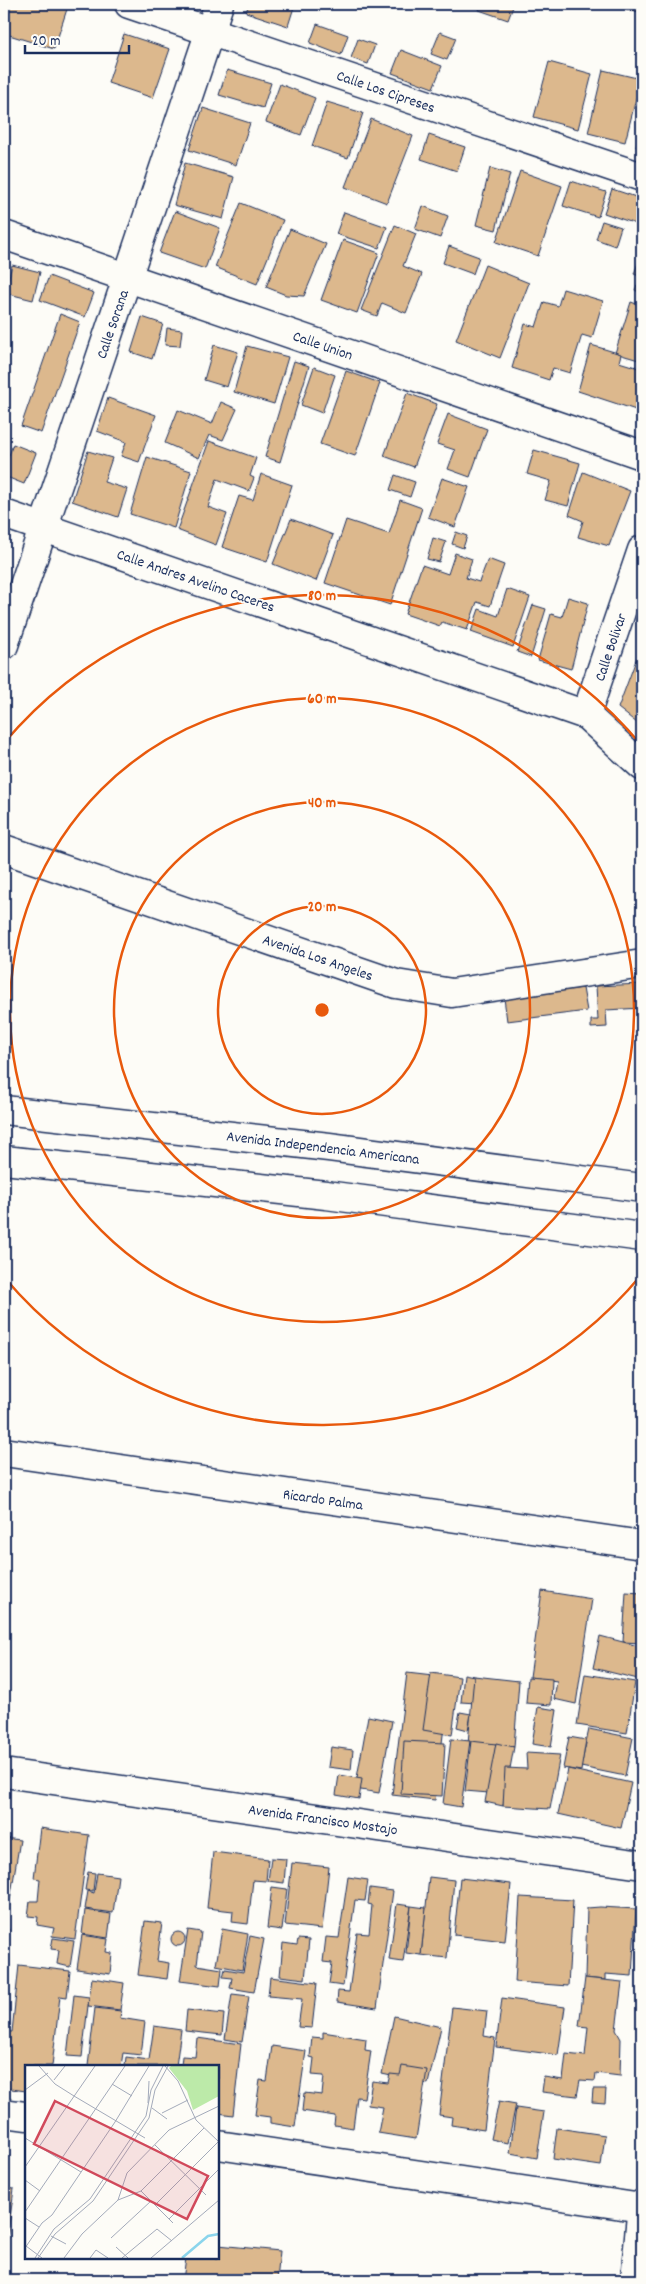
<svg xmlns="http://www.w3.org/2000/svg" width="646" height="2284" font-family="Dekko,sans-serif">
	<rect width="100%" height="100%" fill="#fdfcf7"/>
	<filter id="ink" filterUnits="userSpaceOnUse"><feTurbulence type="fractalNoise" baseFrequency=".02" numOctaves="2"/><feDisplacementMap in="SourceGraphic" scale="10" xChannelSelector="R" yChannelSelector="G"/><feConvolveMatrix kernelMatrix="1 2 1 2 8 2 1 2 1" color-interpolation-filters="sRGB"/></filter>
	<g filter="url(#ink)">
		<g fill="#dcb88d" stroke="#1b2f5e">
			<path d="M4 4H61L68 6 54 49 6 34 9 22 4 20Z"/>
			<path d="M249 4H295L288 26 246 12Z"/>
			<path d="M481 4H514L508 20 479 10Z"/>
			<path d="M607 4H642V13Z"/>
			<path d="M317 24 348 35 341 55 310 43Z"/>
			<path d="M440 32 456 38 447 60 431 54Z"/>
			<path d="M124 34 170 49 153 98 108 83Z"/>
			<path d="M358 39 375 45 368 64 351 58Z"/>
			<path d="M401 50 442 66 433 88 392 73Z"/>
			<path d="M549 62 592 74 578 129 534 117Z"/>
			<path d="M227 70 271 83 263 108 219 95Z"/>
			<path d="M603 70 641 79 625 142 588 133Z"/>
			<path d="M280 84 315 98 301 135 266 122Z"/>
			<path d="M327 102 363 113 348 158 312 146Z"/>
			<path d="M203 108 250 123 236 165 189 150Z"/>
			<path d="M371 119 413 136 387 203 345 187Z"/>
			<path d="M642 124V149L636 147Z"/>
			<path d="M429 135 465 147 457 171 421 159Z"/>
			<path d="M185 163 234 177 223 219 174 205Z"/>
			<path d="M490 168 510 174 496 230 476 225Z"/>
			<path d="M520 171 562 186 538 256 496 242Z"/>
			<path d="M571 181 606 192 598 217 563 206Z"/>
			<path d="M612 189 642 199V226L604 213Z"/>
			<path d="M241 203 283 220 257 284 215 267Z"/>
			<path d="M423 206 448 216 440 238 415 229Z"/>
			<path d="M175 211 220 228 205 269 159 253Z"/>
			<path d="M344 212 387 227 379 248 336 234Z"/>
			<path d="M602 221 621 227 615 246 596 239Z"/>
			<path d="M395 225 416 234 403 266 422 274 406 313 382 303 377 316 361 310Z"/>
			<path d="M290 229 326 244 304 296 286 295 266 287Z"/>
			<path d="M343 240 379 253 357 313 321 300Z"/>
			<path d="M449 246 479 257 473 274 443 263Z"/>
			<path d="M642 252V277L634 274Z"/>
			<path d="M12 265 40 272 33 300 5 293Z"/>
			<path d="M485 265 529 283 500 358 456 340Z"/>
			<path d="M49 276 94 293 85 317 40 300Z"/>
			<path d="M640 279 642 280V294L635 290Z"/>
			<path d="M563 289 603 301 592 338 582 335 570 373 553 368 549 380 512 368 525 324 536 327 544 302 558 306Z"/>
			<path d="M631 302 642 306V361L615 353Z"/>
			<path d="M60 314 80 322 41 433 21 426Z"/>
			<path d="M142 317 163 324 152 359 131 352Z"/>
			<path d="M167 328 182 330 180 346 165 345Z"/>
			<path d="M214 345 238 352 227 387 204 380Z"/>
			<path d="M591 345 621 354 619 362 642 369V412L578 391Z"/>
			<path d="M247 346 288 357 274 404 234 392Z"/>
			<path d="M294 361 309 366 280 462 265 457Z"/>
			<path d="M314 367 335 375 322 413 301 405Z"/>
			<path d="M346 371 380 383 355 456 320 444Z"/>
			<path d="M407 393 437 404 414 467 384 456Z"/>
			<path d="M108 398 156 415 139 462 121 456 126 442 97 431Z"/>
			<path d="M221 402 237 409 223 440 209 435 199 458 165 443 178 410 212 424Z"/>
			<path d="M448 414 487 429 470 477 448 469 455 450 437 444Z"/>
			<path d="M209 441 256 458 250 476 254 478 249 491 217 479 208 507 227 514 216 545 177 530Z"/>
			<path d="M13 444 36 453 24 484 4 476V469Z"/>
			<path d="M534 450 580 463 568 506 545 500 551 481 527 474Z"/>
			<path d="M88 451 112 458 104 482 127 489 118 517 72 501Z"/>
			<path d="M147 457 191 471 174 528 130 514Z"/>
			<path d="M583 472 630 491 609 546 578 537 583 521 569 515Z"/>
			<path d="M261 474 292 485 267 562 222 547 239 496 253 500Z"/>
			<path d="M395 475 415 482 410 497 390 490Z"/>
			<path d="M442 478 469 487 455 527 428 517Z"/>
			<path d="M400 500 422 508 390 605 325 583 346 520 389 534Z"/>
			<path d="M291 519 333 535 316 581 273 564Z"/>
			<path d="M456 532 467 536 463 548 452 544Z"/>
			<path d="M433 538 446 542 439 562 427 559Z"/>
			<path d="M455 553 472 559 466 578 479 582 488 559 504 565 490 606 477 602 467 630 442 622 440 626 405 614 422 565 448 574Z"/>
			<path d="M507 589 530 597 513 647 471 632 479 609 498 616Z"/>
			<path d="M568 597 588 603 571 669 538 660 551 614 562 617Z"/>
			<path d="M533 605 546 609 531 657 517 652Z"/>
			<path d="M642 644V727L618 708Z"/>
			<path d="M642 984V1008L606 1010 607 1027 591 1028V1020H598L596 986Z"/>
			<path d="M583 988 587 1011 507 1021 504 998Z"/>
			<path d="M542 1591 592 1599 576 1704 554 1699 557 1681 530 1677Z"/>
			<path d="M626 1592 642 1593V1643L623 1642Z"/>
			<path d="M600 1636 642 1647V1680L593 1668Z"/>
			<path d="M407 1673 450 1678 435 1800 392 1795Z"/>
			<path d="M431 1673 460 1677 452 1735 423 1730Z"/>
			<path d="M464 1674 479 1677 476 1703 461 1702Z"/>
			<path d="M585 1674 635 1682 627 1733 577 1725Z"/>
			<path d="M474 1676 519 1681 514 1747 468 1743Z"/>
			<path d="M528 1677 552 1679 551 1705 526 1703Z"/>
			<path d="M538 1707 557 1710 551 1747 532 1744Z"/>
			<path d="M460 1712 471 1714 468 1730 457 1727Z"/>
			<path d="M368 1716 392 1721 379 1793 355 1789Z"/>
			<path d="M589 1729 633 1738 625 1776 581 1767Z"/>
			<path d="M569 1737 586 1740 581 1771 563 1768Z"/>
			<path d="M451 1739 470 1741 461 1807 443 1804Z"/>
			<path d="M404 1741 445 1743 442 1796 401 1794Z"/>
			<path d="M471 1741 496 1744 489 1793 465 1791Z"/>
			<path d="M496 1743 514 1747 503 1806 485 1802Z"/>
			<path d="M331 1747 353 1750 351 1770 328 1767Z"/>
			<path d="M526 1753 560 1755 550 1809 503 1806 505 1768 527 1769Z"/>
			<path d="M568 1769 631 1783 621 1828 558 1814Z"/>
			<path d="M339 1775 362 1779 359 1799 336 1795Z"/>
			<path d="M40 1828 89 1835 75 1939 52 1936 54 1928 37 1925 38 1917 28 1916 30 1901H38L40 1879 34 1878Z"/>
			<path d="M4 1838 20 1840 9 1906 4 1905Z"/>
			<path d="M213 1852 268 1859 266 1881 253 1880 248 1924 232 1922 233 1911 207 1908Z"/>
			<path d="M271 1858 286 1859 284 1883 268 1881Z"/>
			<path d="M292 1863 329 1867 322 1929 285 1925Z"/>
			<path d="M88 1872 95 1873 93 1891 85 1890Z"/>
			<path d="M97 1873 118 1876 113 1913 85 1909 88 1891 94 1893Z"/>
			<path d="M348 1877 368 1880 365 1901 355 1900 343 1986 329 1984 332 1963 323 1962 326 1937 339 1938Z"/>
			<path d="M429 1877 454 1880 447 1958 421 1955Z"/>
			<path d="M460 1878 511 1884 505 1941 454 1935Z"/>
			<path d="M272 1887 287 1889 282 1930 267 1928Z"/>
			<path d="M370 1888 393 1891 377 2008 337 2002 338 1991 349 1992 357 1933 369 1934 372 1905 368 1904Z"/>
			<path d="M520 1897 573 1900 568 1986 515 1982Z"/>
			<path d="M397 1904 411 1906 403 1962 389 1960Z"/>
			<path d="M411 1906 426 1908 421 1955 406 1953Z"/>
			<path d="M600 1907 636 1909 632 1976 605 1974V1980L585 1978 587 1908Z"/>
			<path d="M85 1910 111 1914 108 1938 82 1934Z"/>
			<path d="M145 1921 162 1923 157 1961 169 1963 167 1979 138 1975Z"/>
			<path d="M4 1928 9 1929 7 1952H4Z"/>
			<path d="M222 1929 248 1934 242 1970 216 1965Z"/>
			<path d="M188 1930 201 1932 197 1965 222 1969 220 1986 180 1981Z"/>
			<circle cx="178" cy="1939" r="7"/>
			<path d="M82 1935 108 1939 106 1952 112 1953 110 1974 77 1969Z"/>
			<path d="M250 1936 264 1939 254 1992 230 1988 232 1978 223 1977 225 1969 243 1972Z"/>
			<path d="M53 1938 74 1941 70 1967 57 1964 59 1950 51 1949Z"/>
			<path d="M298 1939 309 1940 305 1979 280 1976 283 1943 297 1945Z"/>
			<path d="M19 1965 70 1971 67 1997 60 1996 52 2066H26V2091L4 2088V2031L12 2032Z"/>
			<path d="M270 1977 317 1983 312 2028 298 2027 302 1999 268 1996Z"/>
			<path d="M92 1978 124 1983 120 2010 88 2006Z"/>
			<path d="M585 1978 622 1982 616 2030 621 2039 620 2076 596 2073 595 2081 580 2080 577 2096 542 2092 544 2077 563 2080 566 2054 585 2056 588 2027 579 2026Z"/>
			<path d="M232 1994 249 1996 242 2042 225 2039Z"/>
			<path d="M74 1995 89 1997 82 2057 67 2056Z"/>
			<path d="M502 1998 565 2007 558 2055 496 2047Z"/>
			<path d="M452 2007 487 2011 484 2036 495 2038 484 2130 451 2125 452 2117 439 2115Z"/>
			<path d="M95 2008 121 2011 120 2018 145 2022 141 2055 123 2053 121 2066H88Z"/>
			<path d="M187 2010 224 2014 222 2035 185 2031Z"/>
			<path d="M394 2016 441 2027 428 2084 382 2074Z"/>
			<path d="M154 2026 181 2030 176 2066H125L126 2057 149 2060Z"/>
			<path d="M323 2032 366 2039 365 2050 371 2051 364 2098 357 2097 353 2128 334 2125 335 2116 302 2111 304 2093 322 2095 324 2076 312 2075 314 2058 310 2057 312 2037 323 2038Z"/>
			<path d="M197 2038 241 2044 233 2115 218 2113V2066H181L182 2056 195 2057Z"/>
			<path d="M272 2046 306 2051 295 2127 270 2123V2117L255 2115 260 2080 267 2081Z"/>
			<path d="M402 2066 427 2070 416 2139 378 2133 383 2107 368 2105 372 2081 388 2083 390 2074 400 2075Z"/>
			<path d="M593 2089H606L605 2103 592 2102Z"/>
			<path d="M499 2101 516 2104 508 2143 491 2139Z"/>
			<path d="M516 2108 544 2112 537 2158 510 2153Z"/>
			<path d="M557 2128 605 2135 601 2166 553 2159Z"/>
			<path d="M4 2188 14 2189 4 2261Z"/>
			<path d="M218 2245 280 2251 277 2280H183L186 2258H218Z"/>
		</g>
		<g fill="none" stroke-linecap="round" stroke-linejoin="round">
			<defs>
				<g id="minor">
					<path d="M129 4 642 177"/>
					<path d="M4 235 642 455"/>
					<path d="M4 514 586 715 642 766"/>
					<path d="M4 645 219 4"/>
					<path d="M586 715 642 550"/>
					<path d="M4 849 396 984 452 993 642 964"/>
					<path d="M4 1110 329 1147 642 1188"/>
					<path d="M4 1160 326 1195 642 1237"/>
					<path d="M4 1452 642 1545"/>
					<path d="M4 1773 642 1865"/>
					<path d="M4 2113 26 2116"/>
					<path d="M218 2145 642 2208"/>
					<path d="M635 2280 642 2204"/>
				</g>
			</defs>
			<use href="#minor" stroke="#1b2f5e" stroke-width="31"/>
			<use href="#minor" stroke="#fdfcf7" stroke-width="28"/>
		</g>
	</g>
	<g fill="none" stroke="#e8590c" stroke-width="2.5">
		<circle cx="322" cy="1010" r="104"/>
		<circle cx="322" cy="1010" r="208"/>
		<circle cx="322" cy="1010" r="312"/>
		<path d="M642 1274A415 415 0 0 1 4 1277M4 743A415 415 0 0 1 642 746"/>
	</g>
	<g text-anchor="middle" stroke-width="4" stroke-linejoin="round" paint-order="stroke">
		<g font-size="15" fill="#1b2f5e" stroke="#fdfcf7">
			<text transform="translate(386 91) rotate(19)" y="5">Calle Los Cipreses</text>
			<text transform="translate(112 324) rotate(-71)" y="5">Calle Sorana</text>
			<text transform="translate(323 345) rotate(19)" y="5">Calle Union</text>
			<text transform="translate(196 580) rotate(19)" y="5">Calle Andres Avelino Caceres</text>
			<text transform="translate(610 647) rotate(-71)" y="5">Calle Bolivar</text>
			<text transform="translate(318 957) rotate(19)" y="5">Avenida Los Angeles</text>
			<text transform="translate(323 1147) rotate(7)" y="5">Avenida Independencia Americana</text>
			<text transform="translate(323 1499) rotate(8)" y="5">Ricardo Palma</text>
			<text transform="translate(323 1819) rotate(8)" y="5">Avenida Francisco Mostajo</text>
		</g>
	</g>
	<g transform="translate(25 2065)">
		<rect width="194" height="194" fill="#fdfcf7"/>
		<path d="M146 1H194V31L168 45 162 26 144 3Z" fill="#bceaa9"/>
		<path fill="none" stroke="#8bd5ec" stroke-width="2.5" d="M157 193 183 171 194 169"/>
		<path fill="none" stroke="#a3aaba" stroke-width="1" d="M14 1 30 19 49 31 120 73M140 1 153 16 171 55 194 77M29 15 40 1M87 19 107 31M0 25 23 8M123 38 124 16M127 43 142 54M137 48 163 35M0 73 56 107M130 80 181 130M0 102 70 1M0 115 15 126M116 126 148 158M93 135 102 108 144 65 194 41M130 140 193 77M0 147 100 1M0 153 14 162M144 154 194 104M26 171 41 179M86 173 126 136M1 181 17 193M91 182 103 193M0 183 17 158 27 150 90 57 124 1M10 193 29 164 65 134 121 51 126 25 138 1M13 193 30 169 68 136 124 53 130 25 143 1M39 193 57 169 93 135 116 126 179 63M65 193 71 185 83 193M97 193 132 164 147 176M126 193 194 135"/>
		<path fill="#d1495b" fill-opacity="0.15" stroke="#d1495b" stroke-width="2.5" d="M30 36 183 111 162 154 9 79Z"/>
		<rect width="194" height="194" fill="none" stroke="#1b2f5e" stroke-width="2.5"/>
	</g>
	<circle cx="322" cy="1010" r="8" fill="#e8590c" stroke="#fdfcf7" stroke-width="2.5"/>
	<g font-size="15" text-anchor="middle" font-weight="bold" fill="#e8590c" stroke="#fdfcf7" stroke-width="4" stroke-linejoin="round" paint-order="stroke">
		<text x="322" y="600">80 m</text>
		<text x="322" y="703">60 m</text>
		<text x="322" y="807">40 m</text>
		<text x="322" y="911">20 m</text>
	</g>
	<rect width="646" height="2284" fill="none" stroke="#fdfcf7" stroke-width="20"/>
	<rect x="10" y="10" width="626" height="2264" fill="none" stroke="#1b2f5e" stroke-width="2" filter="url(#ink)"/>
	<path d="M25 45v8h104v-8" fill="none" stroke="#1b2f5e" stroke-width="2.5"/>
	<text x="32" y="45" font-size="15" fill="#1b2f5e" stroke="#fdfcf7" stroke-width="4" paint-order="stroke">20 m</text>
</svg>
